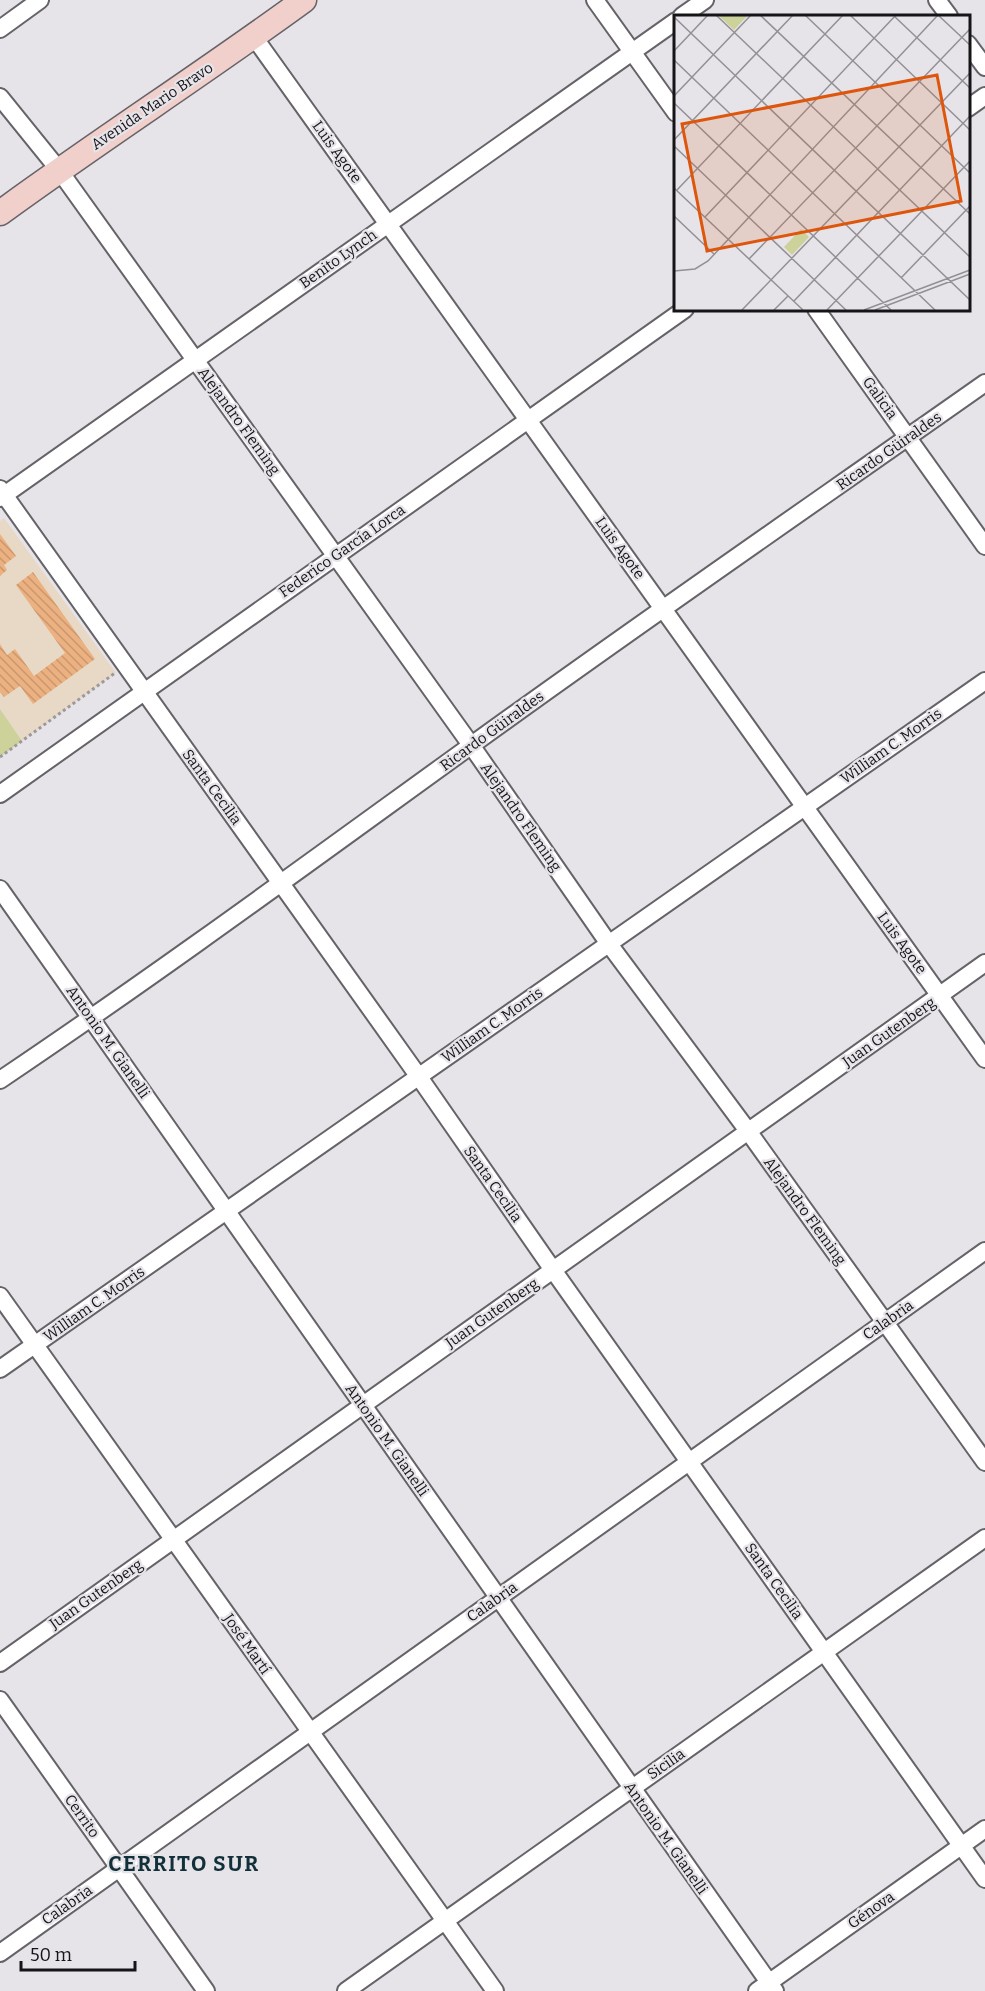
<svg xmlns="http://www.w3.org/2000/svg" width="985" height="1991" font-family="Bitter,serif">
	<defs>
		<pattern id="building-back-hatch" width="6" height="6" patternUnits="userSpaceOnUse" patternTransform="scale(1.5)"><rect width="6" height="6" fill="#ecb180"/><path d="M-1 5l2 2M0 0l6 6M5-1l2 2" fill="none" stroke="#ca976e"/></pattern>
	</defs>
	<rect width="100%" height="100%" fill="#e6e3e9"/>
	<path fill="#e7d9c6" d="M4 518 116 673 22 741 0 709V521Z"/>
	<path fill="#cdd19a" d="M0 709 22 741 0 757Z"/>
	<g fill="url(#building-back-hatch)">
		<path d="M0 534 16 556 4 565 7 570 0 576Z"/>
		<path d="M33 572 95 659 33 704 20 686 4 697 0 692V644L7 655 15 649 34 676 65 653 16 585Z"/>
	</g>
	<g fill="none" stroke-linecap="round" stroke-linejoin="round">
		<defs>
			<g id="minor">
				<path d="M595 0 676 113"/>
				<path d="M937 0 949 16"/>
				<path d="M682 16 705 0"/>
				<path d="M0 29 40 0"/>
				<path d="M254 37 985 1059"/>
				<path d="M968 44 985 67"/>
				<path d="M0 97 59 170 471 745 609 944 748 1131 985 1462"/>
				<path d="M968 108 985 96"/>
				<path d="M816 309 985 546"/>
				<path d="M0 489 419 1077 553 1270 985 1879"/>
				<path d="M0 498 676 21"/>
				<path d="M0 794 685 309"/>
				<path d="M0 889 775 1991"/>
				<path d="M0 1080C159 973 314 859 469 747 640 623 813 504 985 383"/>
				<path d="M0 1296 495 1991"/>
				<path d="M0 1369 985 681"/>
				<path d="M0 1663 985 963"/>
				<path d="M0 1700 206 1991"/>
				<path d="M0 1953 985 1251"/>
				<path d="M346 1991 985 1538"/>
				<path d="M757 1991 985 1829"/>
			</g>
			<path id="secondary" d="M0 213C100 140 204 73 304 0"/>
		</defs>
		<use href="#minor" stroke="#666368" stroke-width="20"/>
		<use href="#secondary" stroke="#666368" stroke-width="27"/>
		<path stroke="#9b999e" stroke-width="3" stroke-dasharray="3 3" stroke-linecap="butt" d="M0 757 115 673"/>
		<use href="#minor" stroke="#fff" stroke-width="16"/>
		<use href="#secondary" stroke="#f1d0cb" stroke-width="24"/>
	</g>
	<g text-anchor="middle" stroke-width="4.5" stroke-linejoin="round" paint-order="stroke">
		<g font-size="15" fill="#151416" stroke="#e6e3e9">
			<text transform="translate(152 106) rotate(-34)" y="5">Avenida Mario Bravo</text>
			<text transform="translate(337 152) rotate(54)" y="5">Luis Agote</text>
			<text transform="translate(338 259) rotate(-35)" y="5">Benito Lynch</text>
			<text transform="translate(880 398) rotate(54)" y="5">Galicia</text>
			<text transform="translate(239 421) rotate(54)" y="5">Alejandro Fleming</text>
			<text transform="translate(889 451) rotate(-35)" y="5">Ricardo Güiraldes</text>
			<text transform="translate(620 548) rotate(54)" y="5">Luis Agote</text>
			<text transform="translate(342 551) rotate(-35)" y="5">Federico García Lorca</text>
			<text transform="translate(492 731) rotate(-36)" y="5">Ricardo Güiraldes</text>
			<text transform="translate(891 746) rotate(-35)" y="5">William C. Morris</text>
			<text transform="translate(212 787) rotate(54)" y="5">Santa Cecilia</text>
			<text transform="translate(521 817) rotate(55)" y="5">Alejandro Fleming</text>
			<text transform="translate(902 943) rotate(54)" y="5">Luis Agote</text>
			<text transform="translate(492 1025) rotate(-35)" y="5">William C. Morris</text>
			<text transform="translate(889 1032) rotate(-35)" y="5">Juan Gutenberg</text>
			<text transform="translate(108 1042) rotate(55)" y="5">Antonio M. Gianelli</text>
			<text transform="translate(493 1184) rotate(55)" y="5">Santa Cecilia</text>
			<text transform="translate(805 1211) rotate(54)" y="5">Alejandro Fleming</text>
			<text transform="translate(94 1304) rotate(-35)" y="5">William C. Morris</text>
			<text transform="translate(492 1313) rotate(-35)" y="5">Juan Gutenberg</text>
			<text transform="translate(888 1320) rotate(-35)" y="5">Calabria</text>
			<text transform="translate(387 1440) rotate(55)" y="5">Antonio M. Gianelli</text>
			<text transform="translate(774 1581) rotate(55)" y="5">Santa Cecilia</text>
			<text transform="translate(96 1594) rotate(-35)" y="5">Juan Gutenberg</text>
			<text transform="translate(492 1602) rotate(-35)" y="5">Calabria</text>
			<text transform="translate(247 1644) rotate(55)" y="5">José Martí</text>
			<text transform="translate(666 1764) rotate(-35)" y="5">Sicilia</text>
			<text transform="translate(82 1816) rotate(55)" y="5">Cerrito</text>
			<text transform="translate(666 1838) rotate(55)" y="5">Antonio M. Gianelli</text>
			<text transform="translate(67 1905) rotate(-35)" y="5">Calabria</text>
			<text transform="translate(871 1910) rotate(-35)" y="5">Génova</text>
		</g>
		<g font-size="21" font-weight="bold" letter-spacing="1.5" fill="#12303a" stroke="#e6e3e9">
			<text x="184" y="1871">CERRITO SUR</text>
		</g>
	</g>
	<g transform="translate(674 15)">
		<rect width="296" height="296" fill="#e6e3e9"/>
		<path d="M44 0H74L60 15ZM127 214 135 222 118 240 110 232Z" fill="#cdd19a"/>
		<path fill="none" stroke="#929095" stroke-width="1.5" d="M42 0 296 242M86 0 296 199M131 0 296 158M176 0 296 115M264 0 296 30M220 1 296 73M0 2 296 285M0 36 34 0M0 45 261 295M0 81 77 0M0 88 217 295M0 125 119 0M0 131 172 295M0 173 129 295M3 175 169 0M0 201 40 239M31 202 222 0M75 244 296 14M0 256 21 254 34 246 264 0M227 263 296 191M120 286 296 101M68 295 296 58M100 295 114 281M153 295 296 146M190 295 296 255M201 295 296 259"/>
		<path fill="#dd560c" fill-opacity="0.15" stroke="#dd560c" stroke-width="3" d="M263 60 287 186 33 236 8 109Z"/>
		<rect width="296" height="296" fill="none" stroke="#151416" stroke-width="3"/>
	</g>
	<path d="M21 1961v9h114v-9" fill="none" stroke="#151416" stroke-width="3"/>
	<text x="30" y="1961" font-size="18" fill="#151416" stroke="#e6e3e9" stroke-width="4.5" paint-order="stroke">50 m</text>
</svg>
